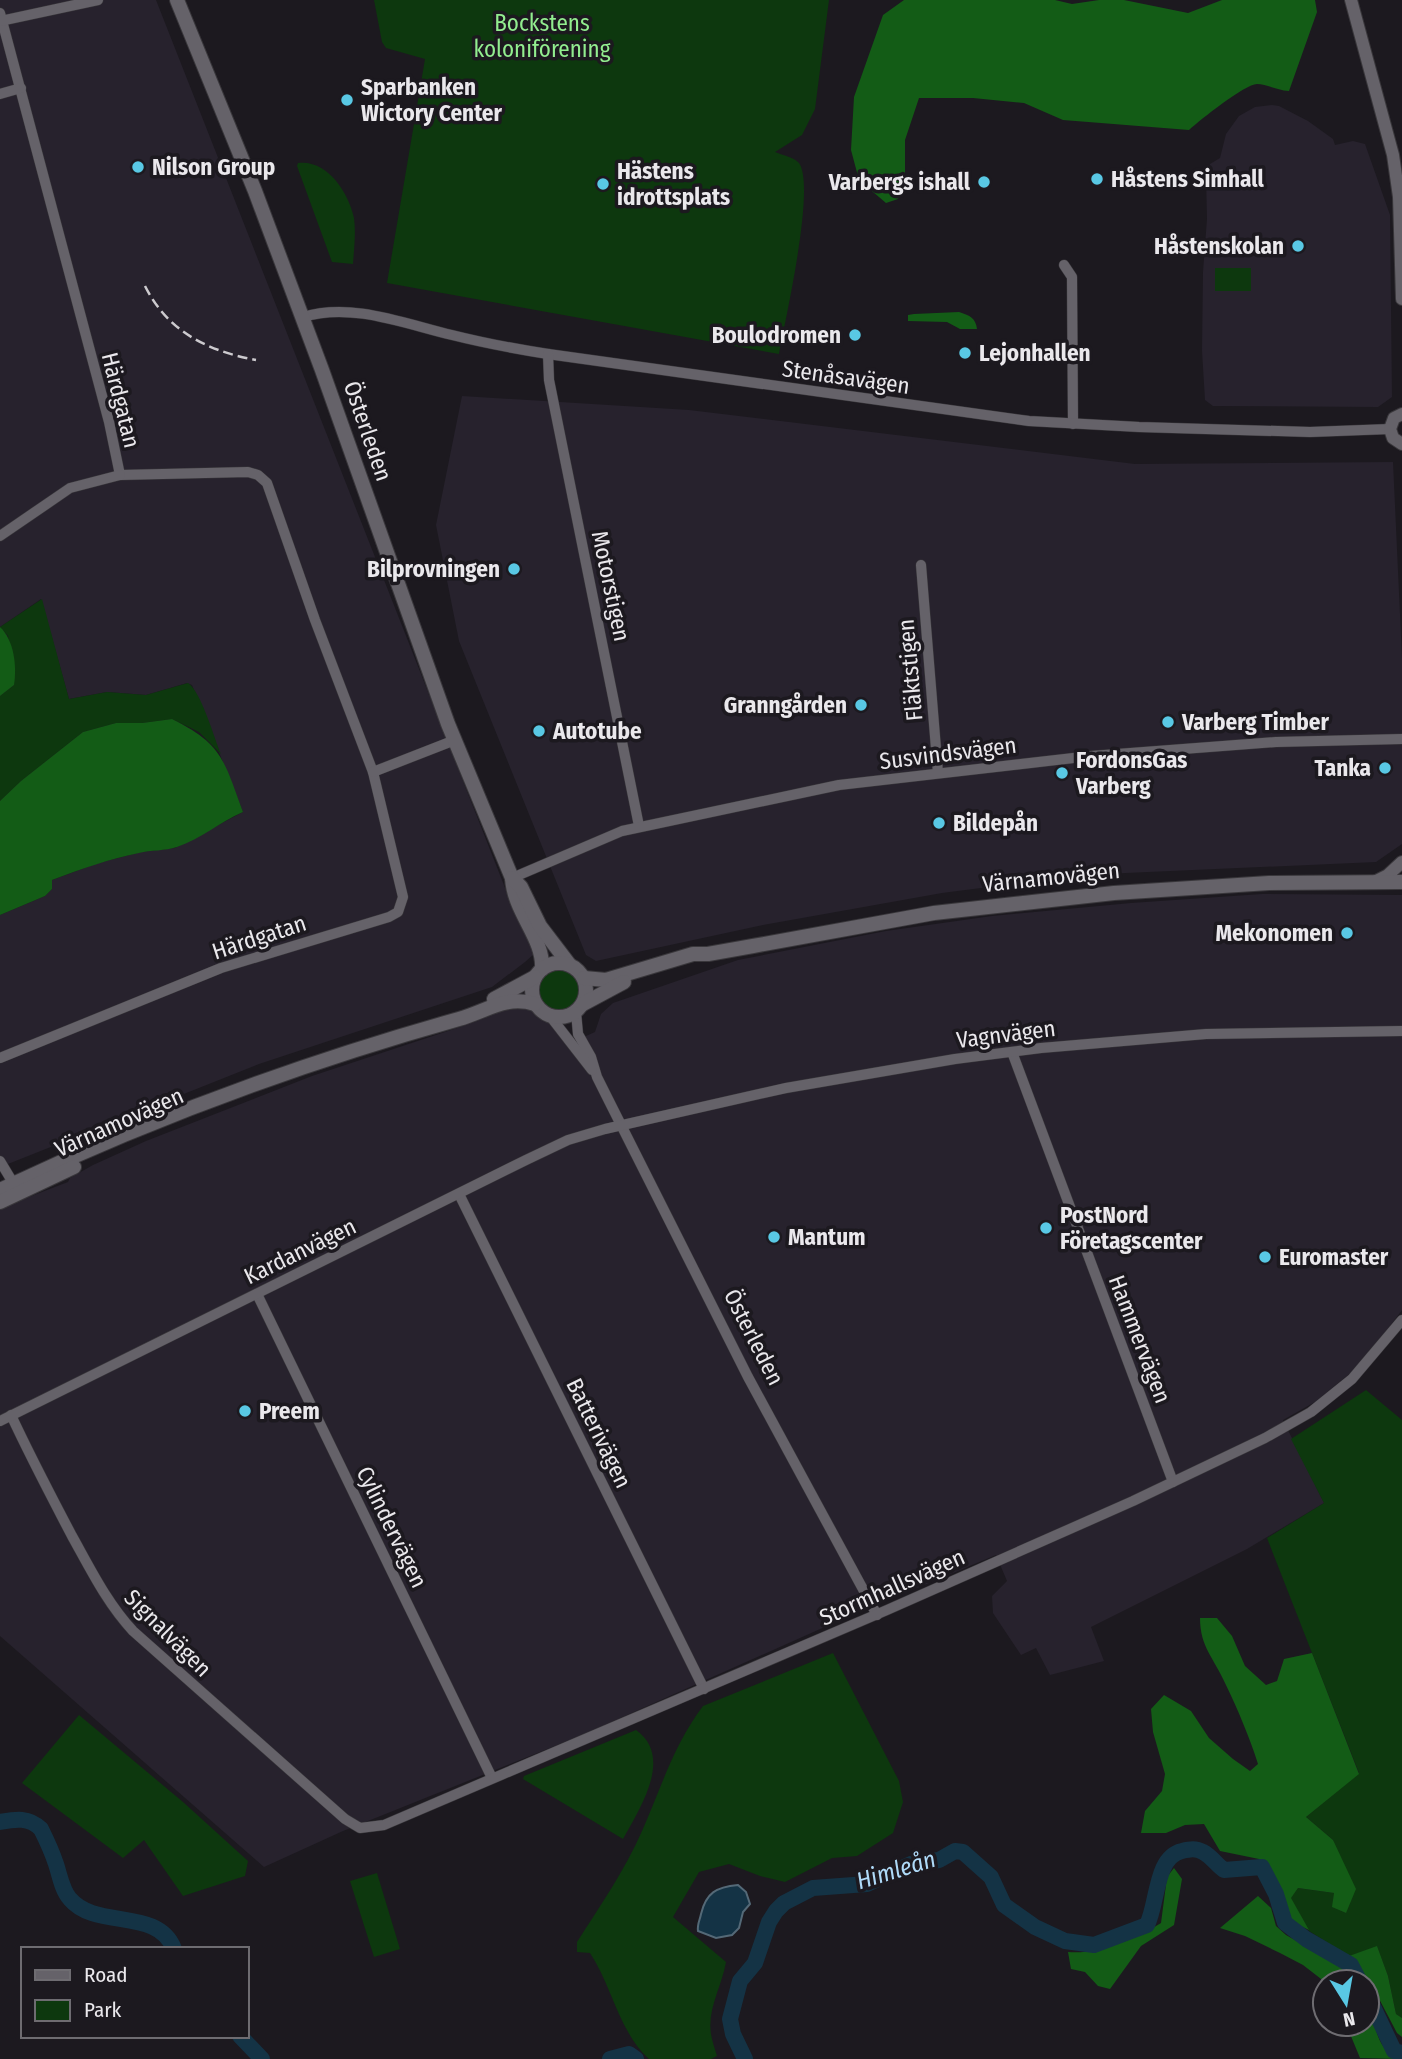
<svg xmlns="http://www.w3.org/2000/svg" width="1402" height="2059" font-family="'Fira Sans Condensed',sans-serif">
	<rect width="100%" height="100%" fill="#1c191f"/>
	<g fill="#27222d">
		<path d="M0 0H156L511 903 535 947 534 954 525 962 492 987 259 1064 8 1164 5 1162 0 1164V915L45 896 52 889V880L98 863 141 852 175 848 243 812 192 685 187 683 146 695 107 692 69 699 41 599 0 627Z"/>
		<path d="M1272 105 1279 106 1308 121 1333 139 1335 145 1353 141 1365 144 1390 215 1392 397 1378 407 1213 406 1205 400 1202 351 1203 272 1207 219 1206 176 1210 164 1220 158 1226 134 1239 116 1255 107Z"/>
		<path d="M462 396 689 410 1135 464 1393 462 1402 658V844L1376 862 1081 875 942 893 763 925 596 961 586 955 459 641 436 525Z"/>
		<path d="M1262 894 1402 895V1310L1376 1345 1353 1371 1315 1402 1283 1420 1324 1503 1247 1549 1091 1627 1104 1661 1050 1675 1036 1648 1021 1655 993 1613 992 1596 1007 1581 996 1555 838 1621 580 1736 343 1831 264 1867 0 1636V1208L68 1182 70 1178 93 1165 146 1141 312 1076 463 1026 496 1011 528 1007 549 1022 568 1044 595 1032 601 1014 613 1003 738 960 886 931 992 916 1131 903Z"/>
	</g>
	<g fill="#0d380e">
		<path d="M374 0H829L815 109 802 135 775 152C782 155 794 157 799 163 816 186 785 321 779 354L387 283 425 59 386 48 382 42Z"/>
		<path d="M298 163C327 159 349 193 354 218 356 233 354 249 353 264L332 262 297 166Z"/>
		<rect x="1215" y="268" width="36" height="23"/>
		<path d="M42 599 69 699 107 692 146 695 188 683C201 691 214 738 221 754L199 732 172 719 142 723H116L83 732 21 781 0 801V696L14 685 8 636 0 627Z"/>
		<circle cx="559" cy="990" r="22"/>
		<path d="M1366 1390 1402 1420V2018L1396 2014 1388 1976 1377 1947 1349 1956 1309 1931 1290 1898 1298 1888 1334 1893 1333 1907 1346 1913 1333 1840 1306 1817 1359 1773 1267 1538 1324 1503 1291 1439Z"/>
		<path d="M833 1653 899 1781 903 1802 893 1833 857 1856 832 1858 785 1882 760 1876 729 1864 699 1872 673 1917 726 1962C722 1986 707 2009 711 2034 712 2041 715 2049 717 2056L711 2059H649C619 2032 612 1986 590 1953L577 1952V1942C600 1906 625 1870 642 1831 661 1788 674 1744 703 1706Z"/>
		<path d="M79 1715 183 1802 248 1861 245 1876 183 1896 144 1840 123 1858 22 1783Z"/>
		<path d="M636 1730C674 1757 640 1808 623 1839L523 1779 524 1776Z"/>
		<path d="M377 1873 400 1949 374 1957 350 1881Z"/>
	</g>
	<g fill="#135c16">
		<path d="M904 0H1055L1072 4 1099 0H1124L1188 13 1222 0H1315L1317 12 1289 91C1276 90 1266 84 1257 84 1245 84 1200 120 1189 130L1063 120 1024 103 973 98H919L905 140V184L898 199 886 203 859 180 851 150 854 97 883 15Z"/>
		<path d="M959 312C969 315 976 318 977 329H960L947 322 908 321V315L914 314Z"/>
		<path d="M0 627C14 640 17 666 14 685L0 696Z"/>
		<path d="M172 719C223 744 224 761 243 812 220 822 201 839 177 847 165 851 151 850 139 853 109 859 81 869 52 880V889L45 896 0 915V801L21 781 83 732 116 723H142Z"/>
		<path d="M1200 1618H1217L1232 1636 1245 1666 1266 1685 1277 1681 1284 1659 1312 1653 1359 1774 1306 1817 1333 1840 1356 1889 1346 1913 1332 1907 1334 1893 1298 1888 1291 1898 1309 1930 1292 1922 1272 1871 1259 1859 1220 1851 1204 1824 1185 1825 1166 1833H1141L1145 1811 1162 1791 1165 1774 1153 1732 1151 1709 1164 1695 1191 1711 1209 1738 1233 1759 1250 1771 1258 1764C1249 1736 1238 1710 1225 1683 1214 1658 1200 1647 1200 1618Z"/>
		<path d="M1174 1868 1182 1879 1174 1925 1141 1946 1110 1989 1098 1986 1085 1972 1071 1969 1068 1952C1097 1955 1138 1938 1161 1923L1167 1877Z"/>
		<path d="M1258 1896 1271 1908 1276 1926 1286 1935 1341 1966 1352 1982H1325L1303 1965 1280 1953 1245 1936 1220 1928Z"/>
		<path d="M1377 1946 1388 1976 1396 2014 1402 2018V2037L1397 2033 1376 1993 1349 1956Z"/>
		<path d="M1367 2007C1379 2028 1374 2048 1400 2059L1360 2058 1346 2024H1367Z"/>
	</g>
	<path fill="#143345" stroke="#546977" stroke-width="2" d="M738 1885 746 1892 750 1904 743 1912 739 1928 732 1935 716 1938 698 1931C697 1924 700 1920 701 1914 706 1893 716 1887 738 1885Z"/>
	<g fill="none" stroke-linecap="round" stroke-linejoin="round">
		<g stroke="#143345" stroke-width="16">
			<path d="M0 1822C16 1819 29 1817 41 1829 47 1841 52 1852 56 1864 60 1876 62 1890 70 1899 96 1930 158 1907 174 1949"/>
			<path d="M1367 1994 1394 2051 1402 2053"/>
			<path d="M240 2036 262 2059"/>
			<path d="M610 2059 629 2054 636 2059"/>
			<path d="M745 2059 733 2034 730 2019 740 1981 755 1963 769 1922 776 1911 784 1903 813 1888 867 1884 911 1864 939 1860 955 1851 963 1852 991 1877 1004 1905 1035 1927 1065 1941 1094 1945 1147 1925C1158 1903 1155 1857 1182 1851 1190 1849 1196 1848 1203 1852 1211 1856 1217 1865 1224 1870L1262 1867 1276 1894 1285 1923 1306 1939 1351 1965 1360 1982"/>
		</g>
		<defs>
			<g id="minor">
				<path d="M0 13 109 422 120 475 248 472 258 475 267 483 315 620 373 772 403 897 398 912 389 917 221 968 0 1058"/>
				<path d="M0 21 98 0"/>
				<path d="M0 94 21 88"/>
				<path d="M1064 265 1072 277 1073 424"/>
				<path d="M303 317C352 302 405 324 452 335 484 343 516 349 548 354L1029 421 1139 427 1310 432 1390 429"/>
				<path d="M548 354 549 380 639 826"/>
				<path d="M0 536 70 488 120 475"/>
				<path d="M921 565 938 773"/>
				<path d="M373 772 455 740"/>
				<path d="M512 878 622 831 839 785 1091 756 1276 742 1402 739"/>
				<path d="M576 1012 578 1034 591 1057 597 1077 609 1101 748 1377 877 1615"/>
				<path d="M550 1016 592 1070"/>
				<path d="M1012 1052 1173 1482"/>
				<path d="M0 1161 15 1186"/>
				<path d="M459 1194 704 1689"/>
				<path d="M257 1294 492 1778"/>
				<path d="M11 1415C30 1456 51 1496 72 1536 91 1570 107 1603 133 1631L345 1819 360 1828 384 1825 887 1610 1133 1501 1265 1438 1311 1412 1352 1379 1402 1320"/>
				<path d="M0 1421 526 1160 568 1140 605 1129 786 1088 955 1059 1041 1048 1206 1034 1402 1031"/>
			</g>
			<g id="tertiary">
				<path d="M1351 0 1393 155 1399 197 1402 299"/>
				<path d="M1402 414 1394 418 1390 429 1393 438 1402 444"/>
				<path d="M1374 882 1388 875 1402 862"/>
			</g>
			<g id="secondary">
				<path d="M177 0 255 191 322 370 448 724 512 878C514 913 544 938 542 969"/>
				<path d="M512 878 521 887 540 926 569 964"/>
				<circle cx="559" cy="990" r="27"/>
				<path d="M584 978 606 980 693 954H708L753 946 934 913 1114 893 1269 883 1402 882"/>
				<path d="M494 999 535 977"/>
				<path d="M583 1004 624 982"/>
				<path d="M0 1190C148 1120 302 1063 459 1019 487 1011 506 995 535 1004"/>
				<path d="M0 1202 74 1167"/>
			</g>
		</defs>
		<use href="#minor" stroke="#39373b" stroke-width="11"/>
		<use href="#tertiary" stroke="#39373b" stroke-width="14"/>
		<use href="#secondary" stroke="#39373b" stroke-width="16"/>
		<use href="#minor" stroke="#656269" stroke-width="10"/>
		<use href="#tertiary" stroke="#656269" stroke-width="12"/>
		<use href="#secondary" stroke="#656269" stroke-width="14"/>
		<path stroke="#cccace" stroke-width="2.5" stroke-dasharray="10 5" stroke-linecap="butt" d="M145 286C168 332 208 351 256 360"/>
	</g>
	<g fill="#59c8e4" stroke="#1c191f" stroke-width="2.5">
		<circle cx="347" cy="100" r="7"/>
		<circle cx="138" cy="167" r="7"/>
		<circle cx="1097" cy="179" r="7"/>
		<circle cx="984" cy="182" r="7"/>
		<circle cx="603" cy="184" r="7"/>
		<circle cx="1298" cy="246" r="7"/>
		<circle cx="855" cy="335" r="7"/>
		<circle cx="965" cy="353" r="7"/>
		<circle cx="514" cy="569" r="7"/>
		<circle cx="861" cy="705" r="7"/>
		<circle cx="1168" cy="722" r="7"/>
		<circle cx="539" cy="731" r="7"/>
		<circle cx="1385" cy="768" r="7"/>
		<circle cx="1062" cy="773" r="7"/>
		<circle cx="939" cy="823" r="7"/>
		<circle cx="1347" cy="933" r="7"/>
		<circle cx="1046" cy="1228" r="7"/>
		<circle cx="774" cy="1237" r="7"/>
		<circle cx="1265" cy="1257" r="7"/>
		<circle cx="245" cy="1411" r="7"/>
	</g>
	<g text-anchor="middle" stroke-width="7" stroke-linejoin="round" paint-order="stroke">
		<g font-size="23" fill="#92ed8f" stroke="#1c191f">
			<text x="542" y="31">Bockstens<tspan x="542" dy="26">koloniförening</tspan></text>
		</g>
		<g font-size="23" font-weight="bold" fill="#eae8ec" stroke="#1c191f" text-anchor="start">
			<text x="361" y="95">Sparbanken<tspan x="361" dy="26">Wictory Center</tspan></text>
			<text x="152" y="175">Nilson Group</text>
			<text x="617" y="179">Hästens<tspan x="617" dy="26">idrottsplats</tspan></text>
			<text x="1111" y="187">Håstens Simhall</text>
			<text x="970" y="190" text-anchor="end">Varbergs ishall</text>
			<text x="1284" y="254" text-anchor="end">Håstenskolan</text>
			<text x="841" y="343" text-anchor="end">Boulodromen</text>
			<text x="979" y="361">Lejonhallen</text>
			<text x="500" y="577" text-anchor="end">Bilprovningen</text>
			<text x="847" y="713" text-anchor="end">Granngården</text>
			<text x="1182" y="730">Varberg Timber</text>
			<text x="553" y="739">Autotube</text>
			<text x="1076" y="768">FordonsGas<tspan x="1076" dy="26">Varberg</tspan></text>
			<text x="1371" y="776" text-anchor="end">Tanka</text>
			<text x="953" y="831">Bildepån</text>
			<text x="1333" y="941" text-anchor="end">Mekonomen</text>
			<text x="1060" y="1223">PostNord<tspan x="1060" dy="26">Företagscenter</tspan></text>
			<text x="788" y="1245">Mantum</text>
			<text x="1279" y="1265">Euromaster</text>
			<text x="259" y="1419">Preem</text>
		</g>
		<g font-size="23" fill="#eae8ec" stroke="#1c191f">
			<text transform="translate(846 377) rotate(8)" y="8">Stenåsavägen</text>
			<text transform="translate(121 400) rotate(76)" y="8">Härdgatan</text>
			<text transform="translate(368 431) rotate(71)" y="8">Österleden</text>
			<text transform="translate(611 586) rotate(78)" y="8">Motorstigen</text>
			<text transform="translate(910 670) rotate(-95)" y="8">Fläktstigen</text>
			<text transform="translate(948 753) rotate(-7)" y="8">Susvindsvägen</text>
			<text transform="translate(1051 877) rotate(-6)" y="8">Värnamovägen</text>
			<text transform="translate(259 937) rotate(-18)" y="8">Härdgatan</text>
			<text transform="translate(1006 1034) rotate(-7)" y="8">Vagnvägen</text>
			<text transform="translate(119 1122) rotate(-24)" y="8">Värnamovägen</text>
			<text transform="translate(300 1251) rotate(-26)" y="8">Kardanvägen</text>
			<text transform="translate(754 1337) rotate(63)" y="8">Österleden</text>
			<text transform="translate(1140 1339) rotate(69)" y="8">Hammervägen</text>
			<text transform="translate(599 1433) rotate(64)" y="8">Batterivägen</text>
			<text transform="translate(392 1527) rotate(64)" y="8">Cylindervägen</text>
			<text transform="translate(892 1587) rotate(-24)" y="8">Stormhallsvägen</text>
			<text transform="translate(168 1633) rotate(45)" y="8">Signalvägen</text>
		</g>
		<g font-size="24" font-style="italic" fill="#afdaf8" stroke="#1c191f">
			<text transform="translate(896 1870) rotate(-17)" y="8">Himleån</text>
		</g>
	</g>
	<rect x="21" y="1947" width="228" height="91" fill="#1c191f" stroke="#6e6c71" stroke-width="2"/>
	<rect x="35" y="1970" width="35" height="10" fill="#656269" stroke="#6e6c71" stroke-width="2"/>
	<text x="84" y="1982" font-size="21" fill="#eae8ec">Road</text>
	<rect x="35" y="2000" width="35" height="21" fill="#0d380e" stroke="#6e6c71" stroke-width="2"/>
	<text x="84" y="2017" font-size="21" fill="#eae8ec">Park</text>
	<g transform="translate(1346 2003) rotate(169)"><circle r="33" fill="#1c191f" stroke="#6e6c71" stroke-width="2"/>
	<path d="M0-5L12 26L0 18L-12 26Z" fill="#59c8e4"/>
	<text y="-10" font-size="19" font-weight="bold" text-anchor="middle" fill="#eae8ec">N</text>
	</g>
</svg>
